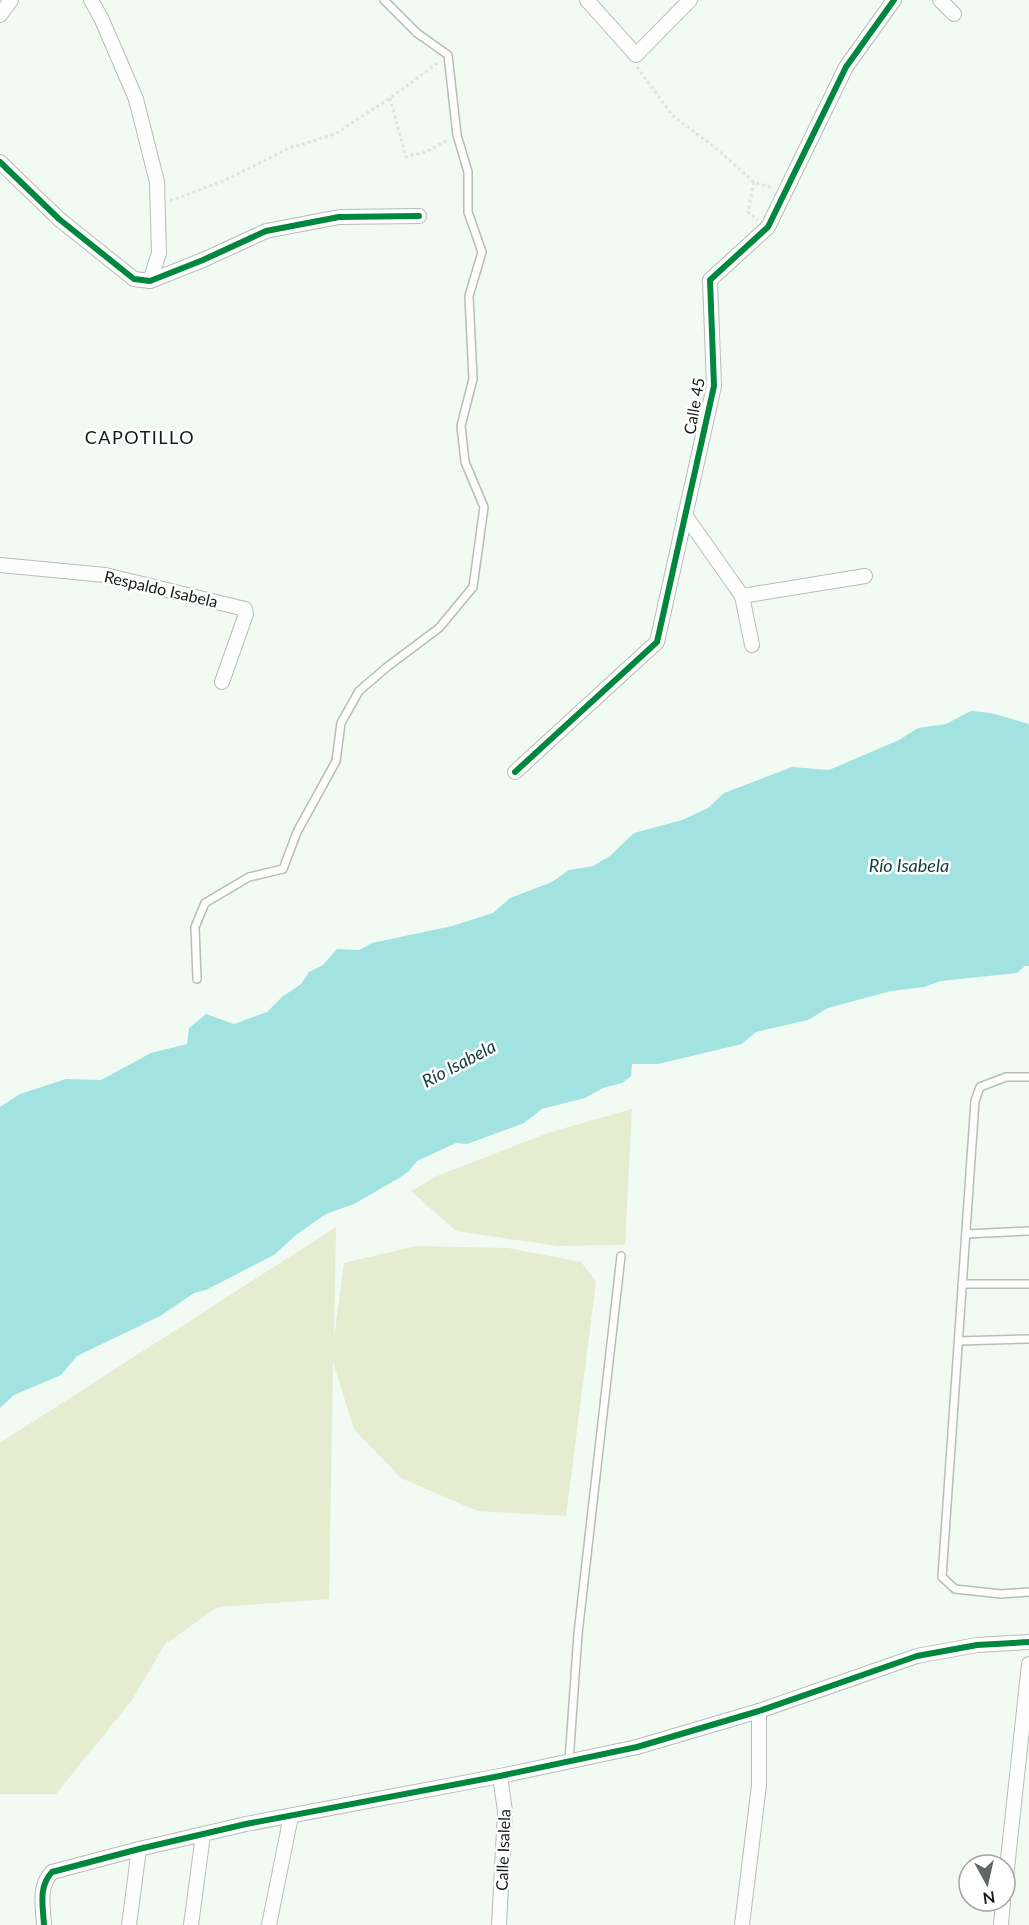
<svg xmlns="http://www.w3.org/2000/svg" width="1029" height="1925" font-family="Lato,sans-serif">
	<rect width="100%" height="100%" fill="#f1faf3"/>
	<g fill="#e6ecd0">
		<path d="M632 1109 625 1245 558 1246 456 1231 411 1191 437 1176 551 1132Z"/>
		<path d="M336 1227 334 1338 344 1263 416 1246 508 1248 581 1262 596 1282 566 1516 477 1511 401 1478 354 1429 333 1362 329 1599 218 1607 165 1644 132 1700 56 1794H0V1443Z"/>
	</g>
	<path fill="#a2e3e1" d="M971 711 991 713 1029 724V966H1025L1017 973 941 981 924 987 891 991 828 1008 808 1020 756 1032 742 1044 658 1064H632L631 1076 622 1083 603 1088 585 1098 542 1109 524 1123 467 1144 456 1143 417 1161 409 1171 399 1178 354 1204 326 1214 296 1235 274 1255 206 1290 194 1293 160 1316 77 1356 61 1375 14 1395 0 1408V1107L20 1094 66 1079 101 1080 151 1053 187 1044 189 1028 206 1014 234 1024 267 1012 282 997 301 984 309 972 323 965 337 949 359 950 372 943 452 926 493 913 510 898 552 882 569 870 593 866 610 856 634 833 682 820 708 808 724 793 792 767 829 770 899 740 918 728 946 724Z"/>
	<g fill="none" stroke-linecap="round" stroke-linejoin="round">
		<defs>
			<g id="lane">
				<path d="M197 979 195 927 205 903 249 877 283 869 297 832 336 761 341 723 359 691 387 667 439 628 473 587 484 507 465 462 461 426 473 379 469 296 482 252 468 212V172L457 135 448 55 417 33 384 0"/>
				<path d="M1029 1077H1006L980 1087 975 1101 942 1577 955 1589 1001 1594 1029 1592"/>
				<path d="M966 1234 1029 1231"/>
				<path d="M962 1284H1029"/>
				<path d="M959 1341 1029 1339"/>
				<path d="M569 1761 578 1634 621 1256"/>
			</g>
			<g id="street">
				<path d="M91 0 102 20 136 99 157 182 159 253 150 281"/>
				<path d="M587 0 636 55 690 0"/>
				<path d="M940 0 954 14"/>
				<path d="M0 15 11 0"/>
				<path d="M0 162 59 219 134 279 150 281 203 260 266 231 339 217 419 216"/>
				<path d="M685 515 742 596 865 576"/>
				<path d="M0 565 105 575 245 609 246 614 222 682"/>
				<path d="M742 596 752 645"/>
				<path d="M515 772 657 642 714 386 710 280 768 227 846 67 894 0"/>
				<path d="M1005 1887 1029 1664"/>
				<path d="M44 1925C43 1906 38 1887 52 1872L139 1849 246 1824 500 1776 637 1747 759 1711 917 1656 977 1645 1029 1642"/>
				<path d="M129 1925 139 1849"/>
				<path d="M191 1925 203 1835"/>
				<path d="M269 1925 291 1816"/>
				<path d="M499 1925 505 1811 500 1776"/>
				<path d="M742 1925 759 1785V1711"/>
				<path d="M1001 1925 1003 1901"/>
			</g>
		</defs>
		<use href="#lane" stroke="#b7beb9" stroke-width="10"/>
		<use href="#street" stroke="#b7beb9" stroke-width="16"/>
		<g stroke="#e1e3e1" stroke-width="3" stroke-dasharray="3 3" stroke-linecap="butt">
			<path d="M637 67 673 116 717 149 754 182 773 188"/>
			<path d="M390 98 406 157 426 152 448 140"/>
			<path d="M754 182 748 212 758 220"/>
			<path d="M170 201 228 179 287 149 335 134 390 98 439 62"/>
		</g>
		<use href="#lane" stroke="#fdfefd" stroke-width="7"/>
		<use href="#street" stroke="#fdfefd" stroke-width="14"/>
		<defs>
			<g id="cycleway">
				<path d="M0 162 59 219 134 279 150 281 203 260 266 231 339 217 419 216"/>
				<path d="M515 772 657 642 714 386 710 280 768 227 846 67 894 0"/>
				<path d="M44 1925C43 1906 38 1887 52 1872L139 1849 246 1824 500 1776 637 1747 759 1711 917 1656 977 1645 1029 1642"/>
			</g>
		</defs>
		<use href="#cycleway" stroke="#fff" stroke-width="10"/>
		<use href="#cycleway" stroke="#00873e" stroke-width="6"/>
	</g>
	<g text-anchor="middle" stroke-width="5" stroke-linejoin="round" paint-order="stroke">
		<g font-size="16" fill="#141a16" stroke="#fff">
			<text transform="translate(694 406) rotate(-80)" y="6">Calle 45</text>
			<text transform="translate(161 589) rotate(13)" y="6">Respaldo Isabela</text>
			<text transform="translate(503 1850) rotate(-88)" y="6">Calle Isalela</text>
		</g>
		<g font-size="18" letter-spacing="1.5" fill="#141a16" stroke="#fff">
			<text x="140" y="444">CAPOTILLO</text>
		</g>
		<g font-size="18" font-style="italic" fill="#113c3c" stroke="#fff">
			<text x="909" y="872">Río Isabela</text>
			<text transform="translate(459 1064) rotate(-28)" y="6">Río Isabela</text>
		</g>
	</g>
	<g transform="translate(987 1883) rotate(172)"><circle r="28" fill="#ffffff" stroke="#a1a3a2" stroke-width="1.5"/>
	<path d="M0-4.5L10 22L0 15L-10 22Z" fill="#616863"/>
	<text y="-9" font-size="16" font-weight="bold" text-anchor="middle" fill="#141a16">N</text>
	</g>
</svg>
